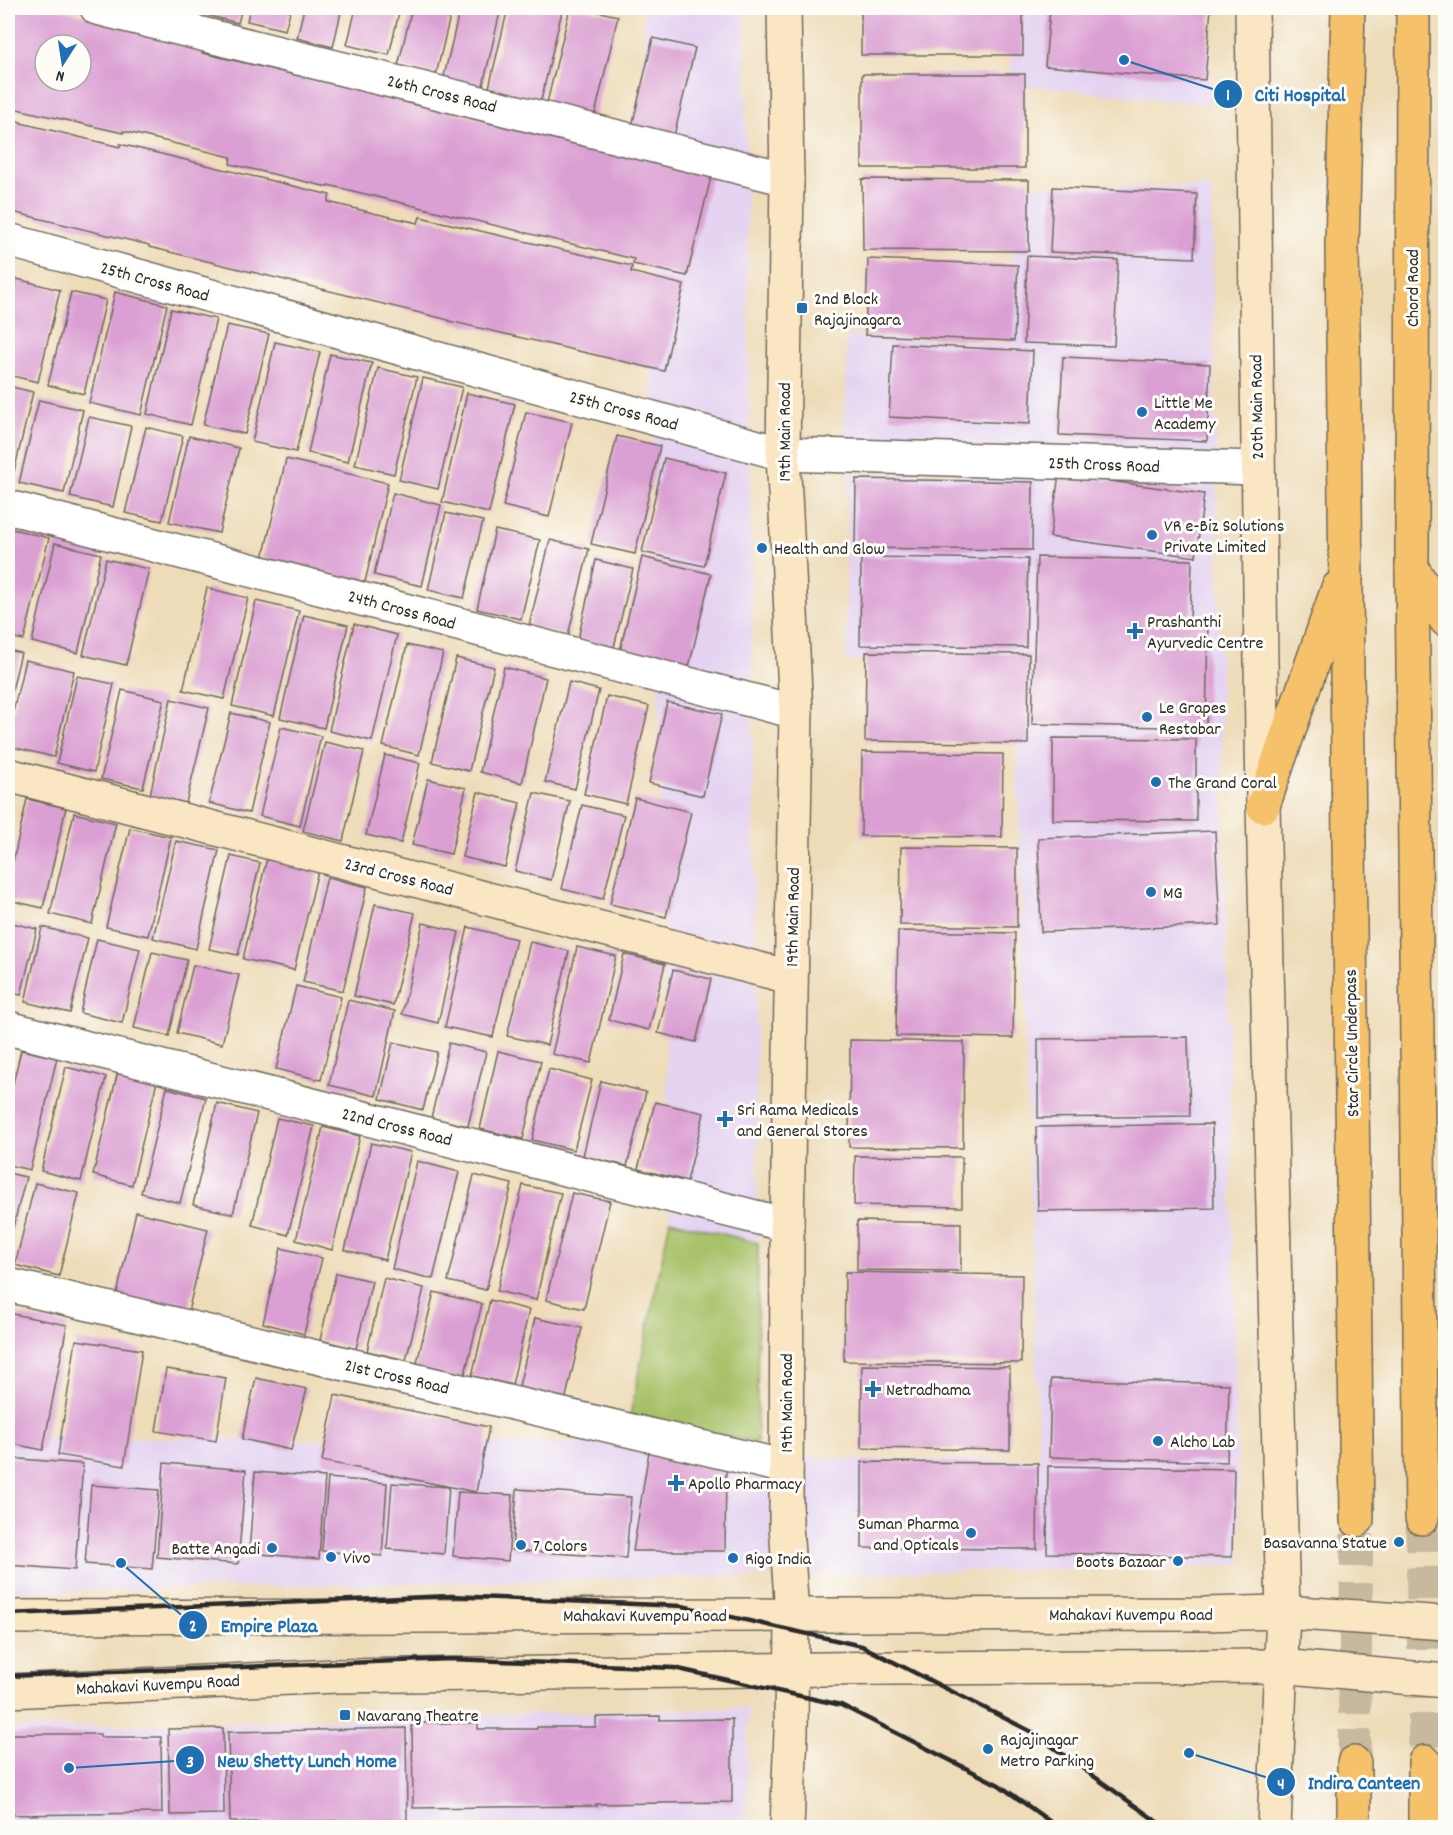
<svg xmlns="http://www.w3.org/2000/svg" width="1453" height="1835" font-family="Dekko,sans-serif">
	<rect width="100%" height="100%" fill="#fdfcf7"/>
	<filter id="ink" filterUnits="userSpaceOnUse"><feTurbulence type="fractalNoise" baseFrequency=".0167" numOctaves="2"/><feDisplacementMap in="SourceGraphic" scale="12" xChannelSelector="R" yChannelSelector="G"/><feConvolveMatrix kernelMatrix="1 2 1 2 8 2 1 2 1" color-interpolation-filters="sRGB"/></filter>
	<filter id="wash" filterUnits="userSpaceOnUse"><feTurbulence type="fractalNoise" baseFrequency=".008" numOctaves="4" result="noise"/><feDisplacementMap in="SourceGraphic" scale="24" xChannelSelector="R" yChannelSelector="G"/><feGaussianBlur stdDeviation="1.35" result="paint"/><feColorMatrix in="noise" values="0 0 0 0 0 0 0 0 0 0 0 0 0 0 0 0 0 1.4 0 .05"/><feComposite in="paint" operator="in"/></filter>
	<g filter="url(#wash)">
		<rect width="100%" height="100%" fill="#eedcb9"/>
		<g fill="#e4d3f1">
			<path d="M644 8H745L758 1243 670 1220Z"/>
			<path d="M1011 8H1209L1210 105 1011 84Z"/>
			<path d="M1012 186 1211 187 1216 455 845 440 847 335 1013 345Z"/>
			<path d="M848 473 1216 477 1240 1565 8 1592V1436L652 1445 854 1460H1039L1014 662 846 660Z"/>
			<path d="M748 1708 746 1827H642V1821L238 1827H8V1729Z"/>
		</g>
		<path fill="#a7c168" stroke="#69764a" stroke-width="1.5" d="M670 1220 758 1243 757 1443 630 1416Z"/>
		<g id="blocks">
			<g fill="#dba0d3" fill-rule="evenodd">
				<path d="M8 8H56L204 45 202 53 712 173 687 276 633 264 634 259 328 185V187L230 164 231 157 123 131V133L8 107ZM45 45H81V81H45Z"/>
				<path d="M172 8H188L187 12Z"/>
				<path d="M195 8H242L238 23 194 12Z"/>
				<path d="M250 8H291L285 30 247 21Z"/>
				<path d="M304 8H342L333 47 297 38Z"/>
				<path d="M356 8H400L389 55 347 45Z"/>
				<path d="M412 8H452L436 75 398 66Z"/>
				<path d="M460 8H501L480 98 441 89Z"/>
				<path d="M508 8H548L562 11 538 113 486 100Z"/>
				<path d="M570 8H583L618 16 593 123 545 111Z"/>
				<rect x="861" y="8" width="162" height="47"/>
				<path d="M1050 8H1211L1205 80 1045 66Z"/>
				<path d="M653 38 695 48 674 136 632 126Z"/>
				<rect x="862" y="74" width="163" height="94"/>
				<path d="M8 118 21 122V123L120 147V144L330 195 328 202 373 213 418 223 420 217 632 266 631 272 684 285 664 371 449 321V320L149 247V245L8 211Z"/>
				<path d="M862 179 1029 180V251L863 250Z"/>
				<path d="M1053 187 1197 194 1194 258 1050 252Z"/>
				<path d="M1027 256 1118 260 1114 346 1024 343Z"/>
				<path d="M868 259 1018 265 1014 341 865 335Z"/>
				<path d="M17 279 60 290 38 382 8 375V319Z"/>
				<path d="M71 292 106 300 84 394 48 385Z"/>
				<path d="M115 292 167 305 141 415 89 403Z"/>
				<path d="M171 309 216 319 191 425 147 414Z"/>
				<path d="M227 325 269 334 245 434 203 425Z"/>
				<path d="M275 342 320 352 296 452 252 442Z"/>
				<path d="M893 344 1033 351 1030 424 889 417Z"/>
				<path d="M330 354 372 363 348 462 308 453Z"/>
				<path d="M1063 357 1210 364 1207 441 1059 435Z"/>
				<path d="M378 368 417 377 394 474 355 465Z"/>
				<path d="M423 378 462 387 438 489 399 480Z"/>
				<path d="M8 386 33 392 14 472 8 471Z"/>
				<path d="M467 393 515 404 489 513 442 502Z"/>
				<path d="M39 400 83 410 64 493 19 483Z"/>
				<path d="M526 412 572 422 549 517 503 506Z"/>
				<path d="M89 417 131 426 113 507 70 497Z"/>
				<path d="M146 427 183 436 162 521 125 513Z"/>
				<path d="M189 436 239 448 219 533 169 522Z"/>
				<path d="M617 436 660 446 635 554 591 544Z"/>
				<path d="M664 458 726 473 704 566 642 552Z"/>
				<path d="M286 459 388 483 365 582 263 558Z"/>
				<path d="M1059 474 1204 494 1196 557 1050 537Z"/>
				<path d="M856 479 1033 482 1032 550 855 548Z"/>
				<path d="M393 493 441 505 422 586 374 575Z"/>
				<path d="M446 513 483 521 464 598 428 590Z"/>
				<path d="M8 528 49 538 24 640 8 637Z"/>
				<path d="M495 530 540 540 521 619 477 609Z"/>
				<path d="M550 540 589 549 568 636 529 626Z"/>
				<path d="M55 543 101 554 78 653 32 642Z"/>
				<path d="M642 557 711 574 688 671 619 655Z"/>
				<path d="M861 557 1028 559 1026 647 860 645Z"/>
				<path d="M1037 557 1192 560 1190 622 1208 623 1206 728 1032 724Z"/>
				<path d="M106 559 149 569 126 665 83 655Z"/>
				<path d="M596 560 633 569 614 647 578 639Z"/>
				<path d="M207 588 248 598 224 699 183 690Z"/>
				<path d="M256 601 299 611 274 716 232 706Z"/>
				<path d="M304 615 348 625 324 728 280 718Z"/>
				<path d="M354 624 397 635 372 741 329 731Z"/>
				<path d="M407 645 443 653 419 755 383 746Z"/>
				<path d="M8 650 21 653 8 707Z"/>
				<path d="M866 652 1029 654 1028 744 865 741Z"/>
				<path d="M456 658 494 667 469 771 432 762Z"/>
				<path d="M25 660 74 671 54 757 8 746V734Z"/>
				<path d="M504 667 546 678 522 783 480 772Z"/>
				<path d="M77 676 114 684 94 772 57 763Z"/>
				<path d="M569 682 599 690 575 789 545 782Z"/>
				<path d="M122 690 164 700 143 788 101 779Z"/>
				<path d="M607 696 649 706 626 804 584 794Z"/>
				<path d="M171 699 209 708 186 803 150 795Z"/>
				<path d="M667 702 722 714 703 796 649 783Z"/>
				<path d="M231 713 270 722 249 813 209 803Z"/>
				<path d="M281 727 321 736 300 826 260 816Z"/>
				<path d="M1053 738 1196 739V821L1053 820Z"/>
				<path d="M325 742 364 751 343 841 303 831Z"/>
				<path d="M862 752 1003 754 1002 837 861 836Z"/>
				<path d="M385 755 420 763 401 843 366 835Z"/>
				<path d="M428 779 466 788 451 854 412 845Z"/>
				<path d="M478 792 520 803 505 867 462 857Z"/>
				<path d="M8 793 13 794 8 816Z"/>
				<path d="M534 793 570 801 551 880 515 871Z"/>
				<path d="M635 798 691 812 666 917 610 904Z"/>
				<path d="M27 799 66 808 43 908 8 900V884Z"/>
				<path d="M582 805 624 815 603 899 562 889Z"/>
				<path d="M74 813 116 823 92 924 50 914Z"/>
				<path d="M130 828 171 837 148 936 106 927Z"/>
				<path d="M1215 831 1220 925 1041 932 1038 838Z"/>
				<path d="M176 841 219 850 196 949 153 938Z"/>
				<path d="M901 847 1017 848V927L900 925Z"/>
				<path d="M231 856 260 863 238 955 209 949Z"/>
				<path d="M267 858 318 871 294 970 243 959Z"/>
				<path d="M327 877 367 887 343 991 303 982Z"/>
				<path d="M375 904 415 913 393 1005 354 996Z"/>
				<path d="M8 922 37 929 21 995 8 992Z"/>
				<path d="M423 923 459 932 438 1023 402 1014Z"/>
				<path d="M42 927 88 938 70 1013 25 1002Z"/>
				<path d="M468 927 516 939 493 1037 445 1027Z"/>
				<path d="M898 931 1015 933 1013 1038 896 1036Z"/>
				<path d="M97 939 140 949 122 1023 80 1013Z"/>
				<path d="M530 942 569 951 547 1045 507 1036Z"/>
				<path d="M577 947 616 956 591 1063 552 1054Z"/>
				<path d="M152 952 187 960 169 1036 134 1028Z"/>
				<path d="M624 954 665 964 649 1030 609 1020Z"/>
				<path d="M193 965 239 975 222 1044 177 1033Z"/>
				<path d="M673 970 711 979 696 1042 658 1033Z"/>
				<path d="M296 986 341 997 321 1080 276 1069Z"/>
				<path d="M348 1000 395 1011 376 1096 329 1085Z"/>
				<path d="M1188 1037 1190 1116 1038 1118V1039Z"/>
				<path d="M850 1040 964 1042 963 1148 849 1147Z"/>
				<path d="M393 1042 437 1052 423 1110 380 1099Z"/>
				<path d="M449 1043 486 1052 468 1126 431 1118Z"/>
				<path d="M21 1050 57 1058 30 1170 8 1165V1105Z"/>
				<path d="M498 1051 541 1061 523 1139 480 1129Z"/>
				<path d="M66 1067 106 1077 81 1181 41 1171Z"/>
				<path d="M549 1069 592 1080 574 1150 532 1140Z"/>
				<path d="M118 1071 157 1081 132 1185 93 1175Z"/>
				<path d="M601 1081 646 1092 627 1166 583 1156Z"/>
				<path d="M167 1088 206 1098 180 1203 141 1193Z"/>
				<path d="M655 1102 704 1113 687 1181 638 1169Z"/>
				<path d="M217 1103 257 1113 233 1214 193 1205Z"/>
				<path d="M277 1118 314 1126 288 1235 252 1225Z"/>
				<path d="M1212 1124 1214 1208 1038 1211 1036 1127Z"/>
				<path d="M323 1127 360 1136 332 1250 296 1240Z"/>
				<path d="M371 1143 411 1152 385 1260 345 1250Z"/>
				<path d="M855 1156 962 1157V1207L854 1205Z"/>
				<path d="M417 1161 459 1172 433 1279 392 1269Z"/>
				<path d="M8 1173 26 1177 8 1247Z"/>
				<path d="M474 1175 512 1184 486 1290 448 1281Z"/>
				<path d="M35 1183 79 1193 59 1276 15 1265Z"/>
				<path d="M523 1185 561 1193 536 1300 497 1291Z"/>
				<path d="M572 1193 610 1201 584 1309 546 1300Z"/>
				<path d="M136 1212 208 1229 187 1316 116 1298Z"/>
				<path d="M857 1221 961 1223V1271L857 1270Z"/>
				<path d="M281 1248 322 1258 304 1334 263 1323Z"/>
				<path d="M845 1272 1022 1275 1021 1363 844 1361Z"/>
				<path d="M336 1273 372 1281 356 1349 320 1340Z"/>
				<path d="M384 1278 424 1288 406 1360 367 1351Z"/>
				<path d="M434 1292 482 1304 463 1382 415 1371Z"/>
				<path d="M490 1300 529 1310 512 1385 472 1376Z"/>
				<path d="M8 1313 67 1325 43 1450 8 1443Z"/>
				<path d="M535 1318 582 1328 563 1410 516 1399Z"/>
				<path d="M76 1340 142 1350 124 1466 58 1455Z"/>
				<path d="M862 1365 1010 1367V1450L861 1448Z"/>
				<path d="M166 1369 226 1378 216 1441 156 1431Z"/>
				<path d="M256 1378 307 1389 291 1450 242 1439Z"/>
				<path d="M1051 1379 1229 1384 1227 1462 1049 1457Z"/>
				<path d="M335 1395 489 1427 476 1492 322 1461Z"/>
				<path d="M649 1451 726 1464 725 1551H633Z"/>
				<path d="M8 1458 83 1464 75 1570 8 1565Z"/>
				<path d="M862 1462 1038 1463 1037 1549 862 1548Z"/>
				<path d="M164 1463 246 1470 238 1564 157 1557Z"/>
				<path d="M1048 1466 1234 1469 1232 1557 1047 1553Z"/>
				<path d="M255 1472 325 1477 319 1559 249 1553Z"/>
				<path d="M328 1478 387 1483 382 1556 322 1551Z"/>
				<path d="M392 1483 449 1487 444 1554 387 1549Z"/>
				<path d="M91 1485 159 1490 152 1569 85 1564Z"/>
				<path d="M517 1489 631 1497 626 1558 512 1550Z"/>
				<path d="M458 1492 513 1495 508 1561 453 1556Z"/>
				<path d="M660 1716V1720L732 1719V1802L596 1804 597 1806 413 1808 412 1723H478V1729H537V1727H596V1717Z"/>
				<path d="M223 1728 224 1814 170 1815 168 1729Z"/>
				<path d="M406 1728 407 1820 230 1822 228 1732Z"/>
				<path d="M8 1734H100V1737H161L162 1813 8 1815Z"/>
			</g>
		</g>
	</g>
	<g filter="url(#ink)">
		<use href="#blocks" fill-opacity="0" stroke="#6f695d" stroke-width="1.5"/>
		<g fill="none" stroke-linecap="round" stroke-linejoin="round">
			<g stroke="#c7b99d" stroke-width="33" stroke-dasharray="33 16" stroke-linecap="butt">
				<path d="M1422 1518 1425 1762"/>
				<path d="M1354 1763 1357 1520"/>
			</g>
			<defs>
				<g id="street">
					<path d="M97 8 787 179"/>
					<path d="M8 240 783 454 1257 468"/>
					<path d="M8 507 796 712"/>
					<path d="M8 1028 787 1225"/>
					<path d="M8 1285 786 1467"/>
				</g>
				<g id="secondary">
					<path d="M784 8 787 179 783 454 796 712 787 1225 786 1525 792 1615 791 1732 787 1828"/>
					<path d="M1252 8 1263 806 1283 1612 1274 1828"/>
					<path d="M8 775 790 977"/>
					<path d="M8 1617 1204 1614 1283 1612 1446 1623"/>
					<path d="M8 1691 336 1676 893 1668 1280 1666 1446 1681"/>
				</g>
				<g id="primary">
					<path d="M1348 8 1342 247 1357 1520"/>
					<path d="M1413 8 1412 569 1422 1518"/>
					<path d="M1412 569 1446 620"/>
					<path d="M1263 806 1338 588"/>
					<path d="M1425 1762V1828"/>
					<path d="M1354 1763V1828"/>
				</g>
			</defs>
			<use href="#street" stroke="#6f695d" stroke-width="36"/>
			<use href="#secondary" stroke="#6f695d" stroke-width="36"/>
			<use href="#primary" stroke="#6f695d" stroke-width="36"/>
			<use href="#street" stroke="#fff" stroke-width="33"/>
			<use href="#secondary" stroke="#fbe6c4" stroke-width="33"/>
			<use href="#primary" stroke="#f5c16b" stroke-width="33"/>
			<g stroke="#2b2b2b" stroke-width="4.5">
				<path d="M8 1614 451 1596 682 1606 862 1646 1032 1732 1166 1828"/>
				<path d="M8 1676 451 1659 674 1668 841 1705 999 1785 1059 1828"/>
			</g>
		</g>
	</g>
	<g fill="#1f6fb2" stroke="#fdfcf7" stroke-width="2">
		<rect x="796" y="302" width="12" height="12" rx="3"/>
		<circle cx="1142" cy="412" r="6"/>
		<circle cx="1152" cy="535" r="6"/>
		<circle cx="762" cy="548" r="6"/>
		<path d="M1132 622h6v6h6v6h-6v6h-6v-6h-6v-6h6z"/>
		<circle cx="1147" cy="717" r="6"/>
		<circle cx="1156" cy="782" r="6"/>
		<circle cx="1151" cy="892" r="6"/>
		<path d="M722 1110h6v6h6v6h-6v6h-6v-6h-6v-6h6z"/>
		<path d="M870 1380h6v6h6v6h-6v6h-6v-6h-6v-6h6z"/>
		<circle cx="1158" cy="1441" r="6"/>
		<path d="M673 1474h6v6h6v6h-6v6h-6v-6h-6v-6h6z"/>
		<circle cx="971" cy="1533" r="6"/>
		<circle cx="1399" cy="1542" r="6"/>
		<circle cx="521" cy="1545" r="6"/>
		<circle cx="272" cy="1548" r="6"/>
		<circle cx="331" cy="1557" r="6"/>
		<circle cx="733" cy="1558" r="6"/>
		<circle cx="1178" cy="1561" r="6"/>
		<rect x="339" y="1709" width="12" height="12" rx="3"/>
		<circle cx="988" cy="1749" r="6"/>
	</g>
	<g text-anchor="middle" stroke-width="6" stroke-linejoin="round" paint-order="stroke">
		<g font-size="18" fill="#2b2b2b" stroke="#fdfcf7">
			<text transform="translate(442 93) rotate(14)" y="6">26th Cross Road</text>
			<text transform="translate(155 281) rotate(15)" y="6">25th Cross Road</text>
			<text transform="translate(1412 288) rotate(-90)" y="6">Chord Road</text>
			<text transform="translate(1256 407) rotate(-91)" y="6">20th Main Road</text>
			<text transform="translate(624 410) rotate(15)" y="6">25th Cross Road</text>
			<text transform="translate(784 432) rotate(-90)" y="6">19th Main Road</text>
			<text transform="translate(1104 464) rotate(2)" y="6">25th Cross Road</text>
			<text transform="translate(402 609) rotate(15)" y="6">24th Cross Road</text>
			<text transform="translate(399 876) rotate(14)" y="6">23rd Cross Road</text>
			<text transform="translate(792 917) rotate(-89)" y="6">19th Main Road</text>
			<text transform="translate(1351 1043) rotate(-91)" y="6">Star Circle Underpass</text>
			<text transform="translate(397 1126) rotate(14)" y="6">22nd Cross Road</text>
			<text transform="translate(397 1376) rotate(13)" y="6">21st Cross Road</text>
			<text transform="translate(786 1403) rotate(-90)" y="6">19th Main Road</text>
			<text x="1131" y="1620">Mahakavi Kuvempu Road</text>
			<text x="645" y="1621">Mahakavi Kuvempu Road</text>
			<text transform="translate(158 1684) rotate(-3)" y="6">Mahakavi Kuvempu Road</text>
		</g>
		<g font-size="18" fill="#2b2b2b" stroke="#fdfcf7" text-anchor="start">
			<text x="814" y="304">2nd Block<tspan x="814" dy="21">Rajajinagara</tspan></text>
			<text x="1154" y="408">Little Me<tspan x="1154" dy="21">Academy</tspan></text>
			<text x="1164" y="531">VR e-Biz Solutions<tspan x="1164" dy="21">Private Limited</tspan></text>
			<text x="774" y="554">Health and Glow</text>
			<text x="1147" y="627">Prashanthi<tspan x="1147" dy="21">Ayurvedic Centre</tspan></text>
			<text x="1159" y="713">Le Grapes<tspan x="1159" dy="21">Restobar</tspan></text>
			<text x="1168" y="788">The Grand Coral</text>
			<text x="1163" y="898">MG</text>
			<text x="737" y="1115">Sri Rama Medicals<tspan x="737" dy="21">and General Stores</tspan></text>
			<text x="886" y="1395">Netradhama</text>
			<text x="1170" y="1447">Alcho Lab</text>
			<text x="688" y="1489">Apollo Pharmacy</text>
			<text x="959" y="1529" text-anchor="end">Suman Pharma<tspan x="959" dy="21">and Opticals</tspan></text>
			<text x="1387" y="1548" text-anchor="end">Basavanna Statue</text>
			<text x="533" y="1551">7 Colors</text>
			<text x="260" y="1554" text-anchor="end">Batte Angadi</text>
			<text x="343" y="1563">Vivo</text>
			<text x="745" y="1564">Rigo India</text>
			<text x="1166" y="1567" text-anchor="end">Boots Bazaar</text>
			<text x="357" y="1721">Navarang Theatre</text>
			<text x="1000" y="1745">Rajajinagar<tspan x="1000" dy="21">Metro Parking</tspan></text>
		</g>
	</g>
	<path fill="none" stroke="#1f6fb2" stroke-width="2" d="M1124 60L1228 94M121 1563L193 1625M69 1768L190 1760M1189 1753L1281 1782"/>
	<g fill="#1f6fb2" stroke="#fdfcf7" stroke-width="2">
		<circle cx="1124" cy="60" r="6"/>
		<circle cx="121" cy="1563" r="6"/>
		<circle cx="69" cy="1768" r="6"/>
		<circle cx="1189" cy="1753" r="6"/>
		<circle cx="1228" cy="94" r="15"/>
		<circle cx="193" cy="1625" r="15"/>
		<circle cx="190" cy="1760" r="15"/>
		<circle cx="1281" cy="1782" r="15"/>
	</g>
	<g font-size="18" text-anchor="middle" font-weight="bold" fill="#fff">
		<text x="1228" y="100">1</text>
		<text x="193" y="1631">2</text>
		<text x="190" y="1767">3</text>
		<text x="1281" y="1789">4</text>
	</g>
	<g font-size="20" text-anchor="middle" font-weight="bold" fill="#1f6fb2" stroke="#fdfcf7" stroke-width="6" stroke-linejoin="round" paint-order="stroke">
		<text x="1300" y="101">Citi Hospital</text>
		<text x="269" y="1632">Empire Plaza</text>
		<text x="307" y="1767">New Shetty Lunch Home</text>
		<text x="1364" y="1789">Indira Canteen</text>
	</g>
	<rect width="1453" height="1835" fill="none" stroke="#fdfcf7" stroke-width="30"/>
	<g transform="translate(63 63) rotate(192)"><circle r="28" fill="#fdfcf7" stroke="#a9a8a5" stroke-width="1.5"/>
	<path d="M0-4.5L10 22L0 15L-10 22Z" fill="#1f6fb2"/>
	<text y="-9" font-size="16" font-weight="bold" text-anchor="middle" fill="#2b2b2b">N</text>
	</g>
</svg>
